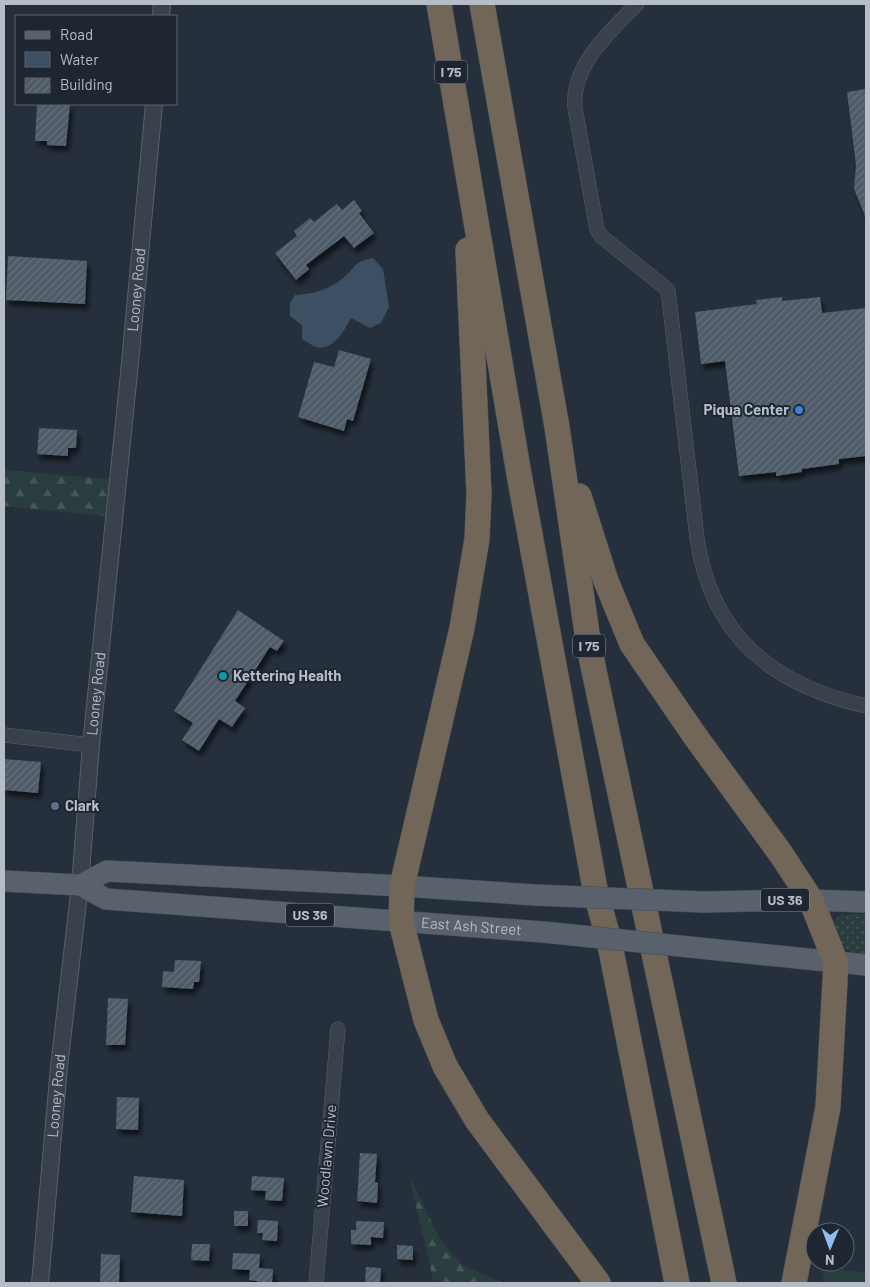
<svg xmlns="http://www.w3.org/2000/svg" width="870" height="1287" font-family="Barlow,sans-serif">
	<defs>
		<pattern id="grass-dots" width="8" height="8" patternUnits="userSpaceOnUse" patternTransform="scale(1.25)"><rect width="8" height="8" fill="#293d3e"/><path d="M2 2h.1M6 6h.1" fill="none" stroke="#465758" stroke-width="1.8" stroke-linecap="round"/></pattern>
		<pattern id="forest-firs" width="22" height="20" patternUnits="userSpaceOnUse" patternTransform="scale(1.25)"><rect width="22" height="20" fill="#293d3e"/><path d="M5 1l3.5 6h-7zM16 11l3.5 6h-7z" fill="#465758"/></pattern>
		<pattern id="building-hatch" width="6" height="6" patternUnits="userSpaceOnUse" patternTransform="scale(1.25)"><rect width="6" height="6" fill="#4e5b67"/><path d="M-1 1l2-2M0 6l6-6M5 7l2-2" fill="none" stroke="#65717b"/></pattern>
		<filter id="shadow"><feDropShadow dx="3" dy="5.5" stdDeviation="2.5" flood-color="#0009"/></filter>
	</defs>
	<rect width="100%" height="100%" fill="#26303c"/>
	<path fill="url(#grass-dots)" d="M841 914H866V954C845 956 839 942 831 924Z"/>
	<g fill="url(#forest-firs)">
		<path d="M4 470 119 480 115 517 4 506Z"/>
		<path d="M409 1175 439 1237 463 1266 504 1283H434Z"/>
	</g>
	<path fill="#293d3e" d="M825 1269 861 1272 866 1270V1283H822Z"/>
	<path fill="#3d4f63" d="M373 258 383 269 389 307 381 323 370 328 351 318C344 331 334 351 316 347 311 345 306 341 302 339V325L290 316V303L295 295C312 294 328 290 342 279 357 267 352 262 373 258Z"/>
	<g fill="url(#building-hatch)" filter="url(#shadow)">
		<path d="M866 89V218L854 189 856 165 847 92Z"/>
		<path d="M37 104H70L66 146 47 145V141H35Z"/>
		<path d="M354 200 362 211 359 213 374 233 354 248 344 236 306 265 309 269 296 280 275 253 297 236 294 231 310 218 314 222 337 204 342 210Z"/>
		<path d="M8 256 87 261 85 304 6 300Z"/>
		<path d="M782 297V301L820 297 822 313 866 308V456L839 459V464L802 469V472L776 476V472L739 476 725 361 701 364 695 312 757 304 756 300Z"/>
		<path d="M339 350 371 359 353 421 347 419 344 431 298 417 314 362 334 367Z"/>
		<path d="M39 428 77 430 76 448H68V456L37 454Z"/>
		<path d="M238 610 284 641 277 651 270 647 235 701 245 708 232 727 219 719 199 751 182 740 193 723 174 711Z"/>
		<path d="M4 759 41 762 38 793 4 790Z"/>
		<path d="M175 960 201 961 199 982H194L193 989 162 987 163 971 174 972Z"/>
		<path d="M108 998 128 999 125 1045H106Z"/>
		<path d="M117 1097 139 1098 138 1130 116 1129Z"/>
		<path d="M360 1153 377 1154 375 1182 378 1183 377 1203 357 1201Z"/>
		<path d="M134 1176 184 1180 182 1216 131 1212Z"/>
		<path d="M252 1176 284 1178 282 1201 265 1200 266 1191 251 1190Z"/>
		<rect x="234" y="1211" width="14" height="15"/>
		<path d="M258 1220 278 1221 277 1241 262 1240 263 1233H257Z"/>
		<path d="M356 1221 384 1222 383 1238 371 1237V1245L351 1244V1230H356Z"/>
		<path d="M192 1244H210L209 1261 191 1260Z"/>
		<path d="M397 1245 413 1246V1260L397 1259Z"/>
		<path d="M233 1253 260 1254 259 1268 273 1269 272 1283H257V1281L249 1280 250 1270 232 1269Z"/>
		<path d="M101 1254 120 1255 119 1283H100Z"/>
		<path d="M366 1267 381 1268 380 1283H365Z"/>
	</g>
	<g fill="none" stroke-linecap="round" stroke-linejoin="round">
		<defs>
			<g id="minor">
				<path d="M637 4C610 32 571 65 575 108L597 230 602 237 668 290 697 538C711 636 773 685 866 706"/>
				<path d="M4 735 91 745"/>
				<path d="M316 1283 338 1029"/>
			</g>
			<g id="tertiary">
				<path d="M161 16 162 4"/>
				<path id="s1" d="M40 1283 59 1067 80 885 91 745 129 373 154 104"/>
			</g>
			<g id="primary">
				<path id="s2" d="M4 881 80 885 106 899 543 932"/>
				<path d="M80 885 107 871 402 886 535 895"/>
				<path d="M703 902 811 900 866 902"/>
				<path d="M709 949 866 965"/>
			</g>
			<g id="motorway">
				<path d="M439 4 520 480 596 894 609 940 677 1283"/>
				<path d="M482 4 557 427 589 647 724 1283"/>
				<path d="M468 250 479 494 477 539 462 628 402 886 401 922 426 1020 445 1066 477 1120 598 1283"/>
				<path d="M579 496 606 581 632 644 695 736 781 854 811 900 836 963 828 1107 794 1283"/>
			</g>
		</defs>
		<use href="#minor" stroke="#57606a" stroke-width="15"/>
		<use href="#tertiary" stroke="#57606a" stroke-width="18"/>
		<use href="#primary" stroke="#424b55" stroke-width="22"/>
		<use href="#motorway" stroke="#444d57" stroke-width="26"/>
		<use href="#minor" stroke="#39424c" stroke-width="14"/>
		<use href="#tertiary" stroke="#39424c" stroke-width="16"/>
		<use href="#primary" stroke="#58616c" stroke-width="21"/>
		<use href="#motorway" stroke="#716657" stroke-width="25"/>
		<defs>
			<g id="primary-bridge">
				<path d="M535 895 703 902"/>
				<path d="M543 932 709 949"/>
			</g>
		</defs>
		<use href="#primary-bridge" stroke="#424b55" stroke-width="22" stroke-linecap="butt"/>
		<use href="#primary-bridge" stroke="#58616c" stroke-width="21"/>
	</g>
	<circle fill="#3f7fe0" stroke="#1e2731" stroke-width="2" cx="799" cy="410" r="5"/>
	<circle fill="#0f9aa8" stroke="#1e2731" stroke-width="2" cx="223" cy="676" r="5"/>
	<circle fill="#5c6f8a" stroke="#1e2731" stroke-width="2" cx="55" cy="806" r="5"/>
	<g text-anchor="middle" stroke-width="4" stroke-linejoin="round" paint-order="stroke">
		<g fill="#1e2731" stroke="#88909a" stroke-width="1">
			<rect x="435" y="60.5" width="32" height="23" rx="4"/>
			<rect x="573" y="634.5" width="32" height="23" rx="4"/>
			<rect x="761" y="888.5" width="48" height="23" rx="4"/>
			<rect x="286" y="903.5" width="48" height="23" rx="4"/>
		</g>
		<g font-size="14" font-weight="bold" fill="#b5bdc7">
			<text x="451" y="77">I 75</text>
			<text x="589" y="651">I 75</text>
			<text x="785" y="905">US 36</text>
			<text x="310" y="920">US 36</text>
		</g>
		<g font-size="15" fill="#b5bdc7" stroke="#1e2731">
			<text dy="5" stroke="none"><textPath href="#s1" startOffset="998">Looney Road</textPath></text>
			<text dy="5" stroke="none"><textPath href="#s1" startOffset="592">Looney Road</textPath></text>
			<text dy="5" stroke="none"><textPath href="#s2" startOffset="472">East Ash Street</textPath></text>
			<text dy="5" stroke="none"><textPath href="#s1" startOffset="188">Looney Road</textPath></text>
			<text transform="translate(327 1156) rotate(-85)" y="5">Woodlawn Drive</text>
		</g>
		<g font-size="15" font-weight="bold" fill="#b5bdc7" stroke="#1e2731" text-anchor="start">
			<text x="789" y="415" text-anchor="end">Piqua Center</text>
			<text x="233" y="681">Kettering Health</text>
			<text x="65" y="811">Clark</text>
		</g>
	</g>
	<rect width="870" height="1287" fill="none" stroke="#b5bdc7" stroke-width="10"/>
	<rect x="15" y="15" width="162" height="90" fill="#1e2731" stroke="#5a636d"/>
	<rect x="25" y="31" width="25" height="8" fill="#58616c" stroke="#5a636d"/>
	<text x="60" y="40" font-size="15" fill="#b5bdc7">Road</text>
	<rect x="25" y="52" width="25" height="15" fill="#3d4f63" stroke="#5a636d"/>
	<text x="60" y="65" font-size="15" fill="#b5bdc7">Water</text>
	<rect x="25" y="78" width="25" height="15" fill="url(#building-hatch)" stroke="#5a636d"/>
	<text x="60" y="90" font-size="15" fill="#b5bdc7">Building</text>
	<g transform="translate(830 1247) rotate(181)"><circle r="24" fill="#1e2731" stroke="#5a636d"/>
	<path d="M0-4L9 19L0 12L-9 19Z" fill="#92bbf0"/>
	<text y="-8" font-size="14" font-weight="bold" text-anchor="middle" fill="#b5bdc7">N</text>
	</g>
</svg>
